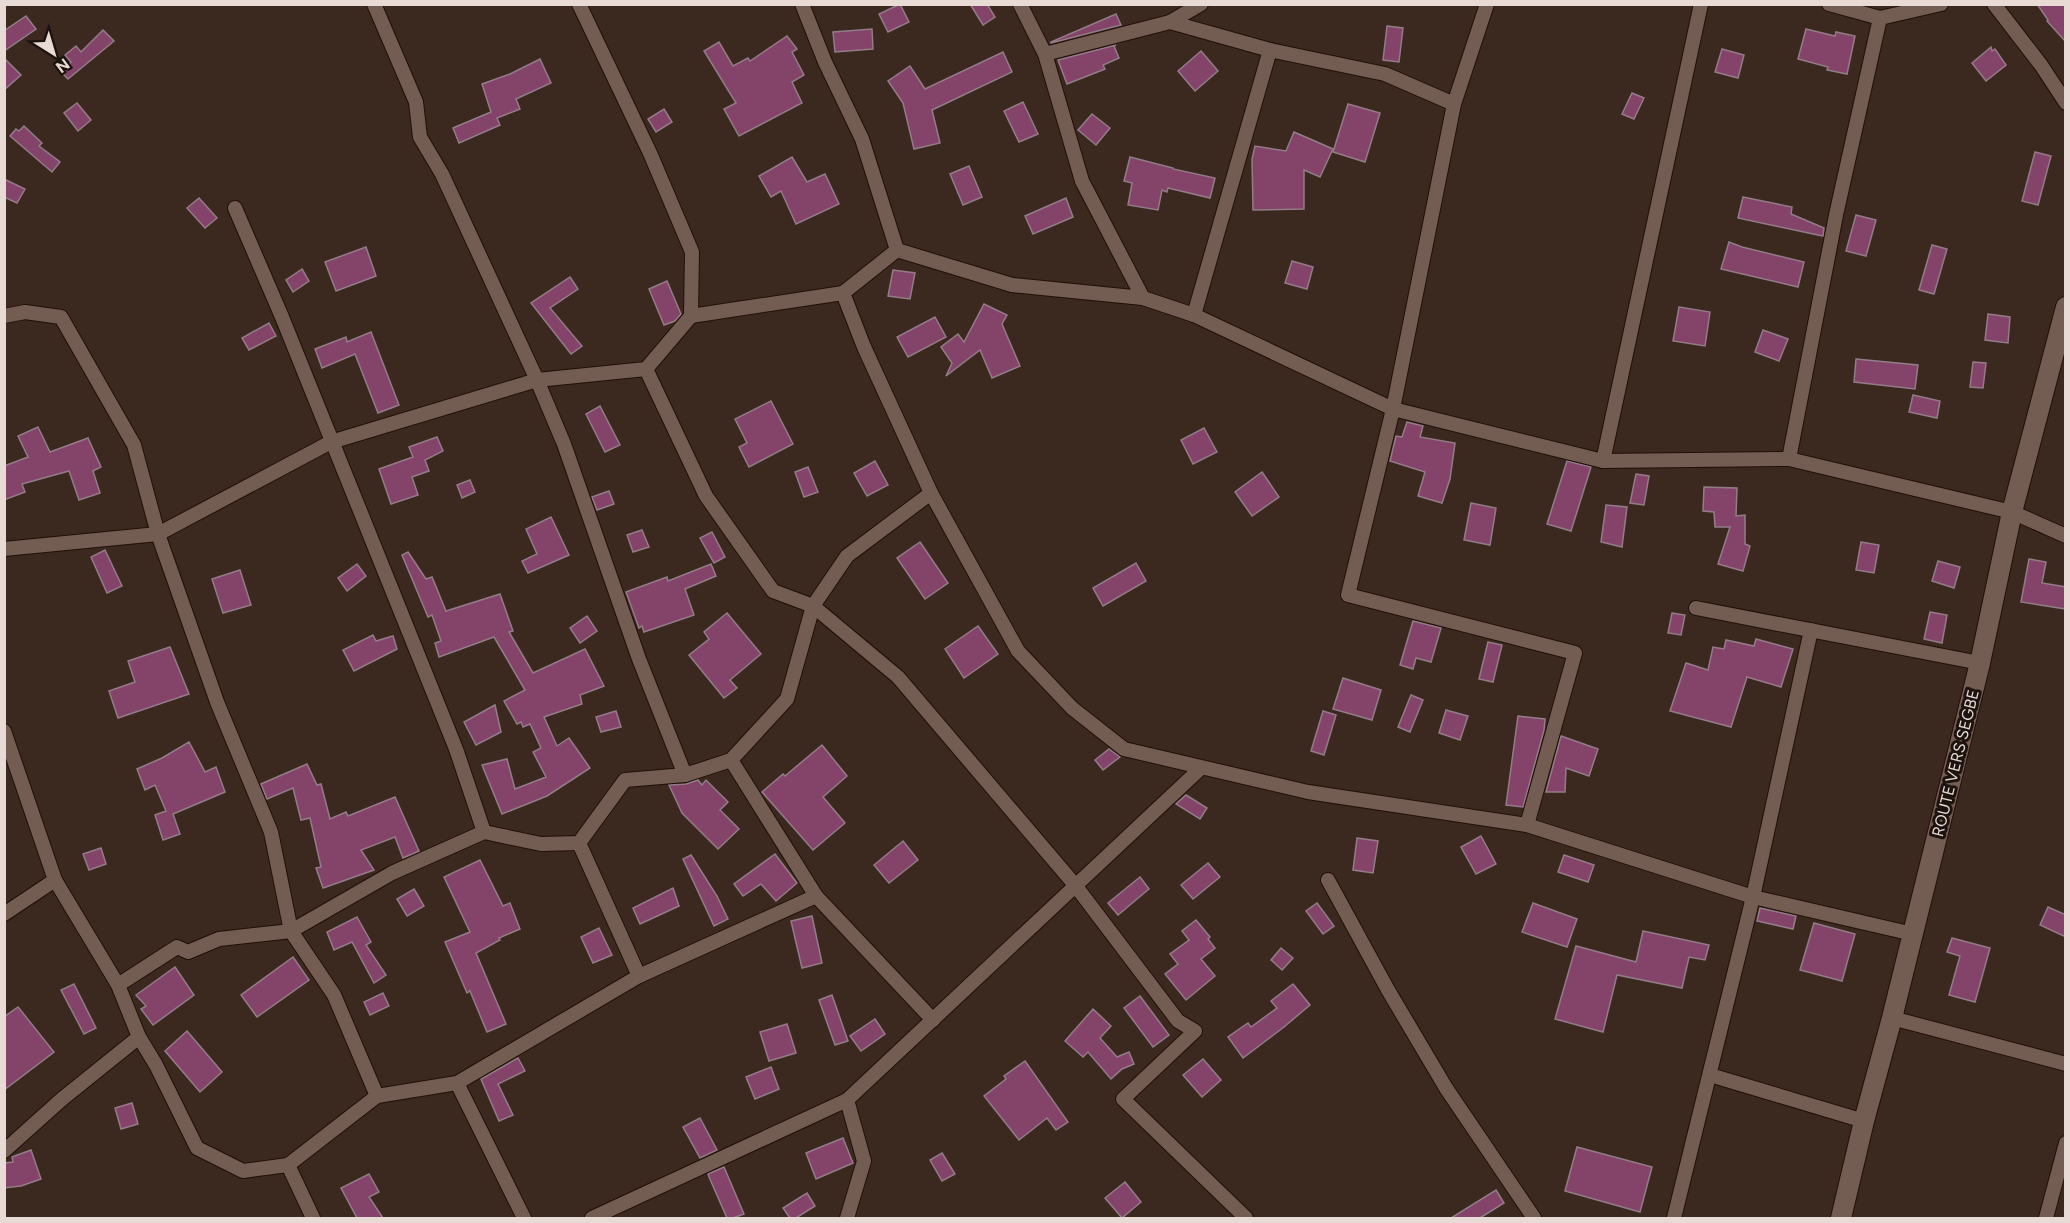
<svg xmlns="http://www.w3.org/2000/svg" width="2070" height="1223" font-family="Figtree,sans-serif">
	<rect width="100%" height="100%" fill="#3b281f"/>
	<g fill="#844469" stroke="#937c88" stroke-width="1.5">
		<path d="M900 4 909 22 888 32 879 14Z"/>
		<path d="M970 4H987L995 17 983 25Z"/>
		<path d="M2037 4H2066V42L2047 21 2048 20Z"/>
		<path d="M1116 14 1121 25 1051 43V42Z"/>
		<path d="M26 16 36 29 4 51V31Z"/>
		<path d="M1387 26 1403 28 1399 62 1383 60Z"/>
		<path d="M872 29 873 49 835 52 833 32Z"/>
		<path d="M1806 29 1835 36 1836 32 1855 36 1847 74 1827 70 1828 67 1798 59Z"/>
		<path d="M103 30 114 41 68 79 61 72 71 62 65 55 76 46 81 52Z"/>
		<path d="M787 36 797 49 792 52 804 75 792 82 802 103 739 136 724 109 736 103 704 51 719 42 733 66 748 58 750 61Z"/>
		<path d="M1116 45 1114 46 1119 58 1103 65 1105 69 1067 84 1058 60Z"/>
		<path d="M1991 47 1992 51 1995 49 2006 65 1986 81 1972 63Z"/>
		<path d="M1722 49 1744 55 1738 78 1715 72Z"/>
		<path d="M1201 51 1218 71 1195 91 1178 71Z"/>
		<path d="M1003 52 1012 72 932 110 940 143 914 149 903 103 888 81 910 66 925 89Z"/>
		<path d="M4 58 21 75 4 90Z"/>
		<path d="M540 59 551 83 516 99 520 109 497 118 500 125 459 143 453 128 491 112 482 84 510 74Z"/>
		<path d="M1632 93 1644 98 1634 119 1622 114Z"/>
		<path d="M1023 102 1038 134 1019 142 1004 111Z"/>
		<path d="M77 103 91 120 78 131 64 113Z"/>
		<path d="M1348 104 1380 113 1365 162 1333 152Z"/>
		<path d="M664 109 672 122 656 132 648 119Z"/>
		<path d="M1092 114 1110 128 1096 145 1078 130Z"/>
		<path d="M24 126 42 143 39 146 60 162 52 172 10 136 16 129 19 131Z"/>
		<path d="M1294 132 1333 149 1320 177 1304 170V209L1253 210 1252 159 1255 146 1286 151Z"/>
		<path d="M2035 152 2051 156 2038 205 2022 201Z"/>
		<path d="M792 157 807 182 825 174 839 204 796 224 781 191 771 197 759 176Z"/>
		<path d="M1130 157 1173 168V169L1215 178 1210 198 1168 188 1167 192 1162 190 1158 210 1128 205 1132 183 1124 181Z"/>
		<path d="M969 166 982 197 963 205 950 174Z"/>
		<path d="M4 179 25 189 17 203 4 197Z"/>
		<path d="M1743 197 1792 207 1791 214 1824 228 1823 236 1738 218Z"/>
		<path d="M199 198 217 218 205 228 187 208Z"/>
		<path d="M1066 198 1073 217 1033 234 1025 216Z"/>
		<path d="M1856 215 1876 220 1866 256 1846 251Z"/>
		<path d="M1729 242 1742 247 1804 262 1798 287 1721 269Z"/>
		<path d="M1932 245 1947 249 1934 294 1919 290Z"/>
		<path d="M366 247 376 276 336 291 325 262Z"/>
		<path d="M1292 261 1313 267 1307 289 1285 283Z"/>
		<path d="M302 269 309 281 293 292 286 280Z"/>
		<path d="M893 270 915 273 910 299 888 296Z"/>
		<path d="M570 277 578 289 550 308 582 346 571 354 531 303Z"/>
		<path d="M667 281 681 314 675 321 664 325 649 289Z"/>
		<path d="M984 304 1007 315 1002 324 1020 366 992 378 980 350 946 376 952 363 941 347 958 334 964 342Z"/>
		<path d="M1679 307 1710 312 1705 346 1673 341Z"/>
		<path d="M1988 314 2010 317 2008 343 1985 340Z"/>
		<path d="M935 317 946 337 908 357 897 337Z"/>
		<path d="M269 323 276 336 249 350 242 338Z"/>
		<path d="M1763 330 1788 339 1779 361 1755 352Z"/>
		<path d="M371 332 399 405 378 413 355 354 322 368 315 349 346 337 347 342Z"/>
		<path d="M1856 359 1918 365 1915 389 1854 382Z"/>
		<path d="M1973 362 1986 363 1983 388 1970 387Z"/>
		<path d="M1913 395 1940 401 1937 418 1909 412Z"/>
		<path d="M771 401 793 444 749 467 739 447 747 443 735 419Z"/>
		<path d="M600 406 620 445 605 452 586 414Z"/>
		<path d="M1407 422 1423 426 1420 437 1455 443 1450 479 1442 503 1418 496 1425 472 1390 461 1396 436 1402 437Z"/>
		<path d="M38 427 50 452 88 438 101 467 93 471 100 493 79 500 69 471 22 484 25 492 4 500V466L28 457 18 436Z"/>
		<path d="M1204 428 1217 452 1193 464 1181 440Z"/>
		<path d="M437 437 443 451 425 460 429 471 412 477 418 495 391 504 379 469 413 457 409 447Z"/>
		<path d="M875 461 888 485 867 496 854 473Z"/>
		<path d="M1567 461 1591 467 1571 531 1547 524Z"/>
		<path d="M808 467 818 492 804 497 795 472Z"/>
		<path d="M1262 472 1279 497 1252 516 1235 492Z"/>
		<path d="M1636 474 1649 476 1644 505 1630 503Z"/>
		<path d="M470 480 475 492 462 498 457 485Z"/>
		<path d="M1704 487 1737 488 1736 516 1745 515V544L1750 546 1743 571 1718 564 1730 527H1715L1714 512 1703 511Z"/>
		<path d="M609 491 614 504 597 510 592 497Z"/>
		<path d="M1471 503 1496 508 1490 545 1464 540Z"/>
		<path d="M1606 505 1627 507 1622 547 1601 542Z"/>
		<path d="M551 517 569 555 528 573 522 561 537 554 526 529Z"/>
		<path d="M642 530 649 547 633 552 627 535Z"/>
		<path d="M712 532 725 557 714 563 700 538Z"/>
		<path d="M920 542 948 583 925 599 897 558Z"/>
		<path d="M1861 542 1879 545 1874 573 1856 570Z"/>
		<path d="M105 550 122 586 107 593 91 557Z"/>
		<path d="M408 552 426 579 432 577 446 611 500 594 513 631 509 632 533 673 585 649 604 686 580 695 582 704 544 717 557 746 569 738 590 768 547 796 502 814 482 765 507 759 515 789 546 777 533 752 541 748 530 724 523 727 521 722 517 724 504 701 525 690 494 637 439 657 435 643 441 641 432 615 428 617 402 555Z"/>
		<path d="M2029 559 2046 562 2042 583 2066 587V609L2021 602Z"/>
		<path d="M1938 561 1960 567 1954 588 1932 581Z"/>
		<path d="M1136 563 1146 581 1103 606 1093 588Z"/>
		<path d="M357 564 366 576 347 591 338 578Z"/>
		<path d="M711 564 716 576 685 589 694 615 644 632 642 626 639 628 626 592 667 577 668 581Z"/>
		<path d="M240 570 251 605 223 613 212 579Z"/>
		<path d="M1930 612 1947 615 1942 643 1924 639Z"/>
		<path d="M727 613 761 654 730 680 737 688 724 698 689 655 709 639 704 632Z"/>
		<path d="M1672 613 1685 615 1681 635 1668 633Z"/>
		<path d="M587 616 597 631 580 643 570 628Z"/>
		<path d="M1413 621 1441 628 1431 662 1416 658 1413 669 1400 665Z"/>
		<path d="M978 626 998 654 964 678 945 649Z"/>
		<path d="M373 635 376 641 393 636 397 649 354 671 343 650Z"/>
		<path d="M1756 639 1793 649 1781 687 1747 677 1731 727 1670 711 1686 663 1708 670 1713 647 1724 649 1726 640 1754 646Z"/>
		<path d="M1488 642 1502 645 1493 682 1479 679Z"/>
		<path d="M170 647 189 694 118 718 109 691 135 682 128 661Z"/>
		<path d="M1343 678 1381 690 1372 720 1333 709Z"/>
		<path d="M1411 695 1423 700 1410 732 1398 727Z"/>
		<path d="M495 705 501 732 476 745 464 722Z"/>
		<path d="M1446 710 1468 716 1460 740 1439 733Z"/>
		<path d="M616 711 621 727 601 732 596 717Z"/>
		<path d="M1323 711 1336 715 1324 755 1311 751Z"/>
		<path d="M1518 716 1545 719 1544 730 1523 807 1506 805Z"/>
		<path d="M1561 736 1598 749 1589 776 1566 768 1565 792H1546Z"/>
		<path d="M189 742 205 772 216 767 225 792 173 814 180 834 163 840 155 815 166 811 155 785 145 790 137 769 162 758Z"/>
		<path d="M822 745 847 776 823 797 845 823 813 850 762 792 783 774 785 776Z"/>
		<path d="M1109 749 1120 757 1103 770 1095 760Z"/>
		<path d="M307 764 317 785 321 784 330 819 346 812 348 816 395 797 419 851 403 858 395 837 361 850 374 870 323 888 316 868 321 867 310 818 301 820 293 788 267 799 261 784Z"/>
		<path d="M698 780 702 785 706 780 728 802 720 810 739 829 718 849 682 813 669 785 686 784Z"/>
		<path d="M1186 795 1207 808 1200 819 1176 804Z"/>
		<path d="M1481 836 1496 864 1476 874 1461 847Z"/>
		<path d="M1357 838 1378 841 1373 873 1353 870Z"/>
		<path d="M903 841 918 860 889 883 874 865Z"/>
		<path d="M101 848 106 864 89 870 83 854Z"/>
		<path d="M775 854 797 883 776 901 761 884 743 896 734 884Z"/>
		<path d="M691 855 717 896 728 919 714 926 683 859Z"/>
		<path d="M1564 855 1594 865 1588 882 1558 872Z"/>
		<path d="M480 860 503 906 510 903 520 929 499 938 500 940 476 953 506 1024 487 1032 470 991 467 993 445 942 470 932 444 877Z"/>
		<path d="M1208 863 1220 877 1193 899 1181 885Z"/>
		<path d="M1140 877 1149 889 1118 915 1108 903Z"/>
		<path d="M673 888 679 906 640 924 633 908Z"/>
		<path d="M414 889 424 906 407 916 397 899Z"/>
		<path d="M1317 903 1334 926 1323 934 1306 911Z"/>
		<path d="M1533 903 1577 919 1567 947 1522 932Z"/>
		<path d="M2048 907 2066 915V937L2040 925Z"/>
		<path d="M1760 908 1796 916 1793 929 1757 921Z"/>
		<path d="M812 916 822 963 802 968 791 921Z"/>
		<path d="M357 917 371 942 366 945 386 975 374 983 352 942 334 950 327 932Z"/>
		<path d="M1196 920 1210 937 1208 939 1215 948 1201 959 1215 976 1186 1000 1165 974 1178 964 1170 954 1189 940 1182 931Z"/>
		<path d="M1814 923 1855 934 1842 981 1800 970Z"/>
		<path d="M599 928 612 955 593 963 581 937Z"/>
		<path d="M1643 931 1709 945 1705 960 1689 957 1682 988 1617 975 1603 1032 1555 1019 1576 946 1636 962Z"/>
		<path d="M1952 938 1990 948 1975 1002 1949 995 1960 956 1947 952Z"/>
		<path d="M1281 948 1293 958 1282 970 1271 960Z"/>
		<path d="M293 957 309 980 257 1017 241 995Z"/>
		<path d="M175 967 194 995 153 1025 141 1009 146 1006 136 995Z"/>
		<path d="M74 984 96 1028 84 1034 61 990Z"/>
		<path d="M1293 984 1310 1005 1284 1027 1243 1058 1228 1037 1248 1023 1251 1027 1277 1008 1271 1001Z"/>
		<path d="M383 993 389 1006 370 1015 364 1002Z"/>
		<path d="M832 995 848 1041 835 1045 819 1000Z"/>
		<path d="M1140 996 1169 1035 1153 1047 1124 1008Z"/>
		<path d="M18 1007 54 1052 4 1090V1017Z"/>
		<path d="M1093 1009 1111 1026 1100 1038 1117 1057 1129 1052 1134 1064 1122 1069 1111 1079 1088 1052 1083 1057 1065 1041Z"/>
		<path d="M875 1019 885 1034 861 1051 850 1036Z"/>
		<path d="M787 1024 796 1053 769 1061 760 1032Z"/>
		<path d="M187 1031 222 1072 200 1092 165 1051Z"/>
		<path d="M518 1058 525 1071 498 1084 513 1115 499 1121 481 1079Z"/>
		<path d="M1203 1059 1221 1080 1202 1097 1183 1075Z"/>
		<path d="M1025 1061 1068 1122 1056 1130 1047 1118 1019 1140 984 1096 1006 1079 1004 1076Z"/>
		<path d="M771 1067 779 1089 755 1099 746 1077Z"/>
		<path d="M132 1103 138 1124 121 1129 115 1108Z"/>
		<path d="M700 1118 717 1150 700 1158 683 1127Z"/>
		<path d="M843 1138 853 1163 816 1179 806 1153Z"/>
		<path d="M1577 1147 1652 1167 1640 1212 1565 1191Z"/>
		<path d="M31 1150 41 1179 21 1186 4 1188V1163L13 1162 12 1157Z"/>
		<path d="M942 1153 955 1174 942 1181 930 1160Z"/>
		<path d="M724 1167 744 1214 733 1218H727L709 1177 708 1174Z"/>
		<path d="M369 1174 379 1192 369 1197 383 1218H357L341 1188Z"/>
		<path d="M1125 1182 1141 1202 1122 1218 1105 1198Z"/>
		<path d="M1496 1190 1504 1203 1480 1218H1451Z"/>
		<path d="M807 1193 815 1206 796 1218H790L783 1208Z"/>
	</g>
	<g fill="none" stroke-linecap="round" stroke-linejoin="round">
		<defs>
			<g id="street">
				<path d="M374 4 416 102 420 137 442 174 537 380 564 444 639 659 685 775"/>
				<path d="M802 4 825 62 862 139 897 250 1012 285 1143 298 1194 315 1393 409 1603 461 1789 459 2012 512 2066 536"/>
				<path d="M1020 4 1045 54 1082 181 1143 298"/>
				<path d="M1487 4 1454 104 1393 409 1348 595 1575 653 1527 825"/>
				<path d="M1829 4 1880 18"/>
				<path d="M1994 4 2041 65 2066 103"/>
				<path d="M1170 22 1270 50 1385 74 1454 104"/>
				<path d="M1045 54 1170 22 1201 4"/>
				<path d="M235 208 282 317 456 749 484 832"/>
				<path d="M1194 315 1270 50"/>
				<path d="M4 316 25 312 61 317 134 445 158 534 217 702 271 832 291 931 334 995 377 1096"/>
				<path d="M691 316 843 293"/>
				<path d="M646 369 706 496 773 591 813 606 898 677 1075 885 1178 1021 1195 1031 1123 1099 1246 1218"/>
				<path d="M1789 459 1836 215 1880 18 1941 4"/>
				<path d="M1603 461 1701 4"/>
				<path d="M931 493 1018 651 1072 708 1124 749 1308 792 1527 825 1753 897 1913 934"/>
				<path d="M4 549 158 534 331 442 537 380 646 369 691 316 692 252 650 153 579 4"/>
				<path d="M1696 608 1980 663"/>
				<path d="M4 731 55 880 118 985 139 1037 156 1065 197 1148 243 1171 288 1165 377 1096 457 1083 639 976 816 896"/>
				<path d="M731 760 816 896 933 1020"/>
				<path d="M579 843 639 976"/>
				<path d="M1328 880 1388 990 1446 1088 1534 1218"/>
				<path d="M4 914 55 880"/>
				<path d="M118 985 177 947 188 952 219 939 291 931 392 873 484 832 541 844 579 843 625 780 685 775 731 760 787 699 813 606 847 556 931 493 864 347 843 293 897 250"/>
				<path d="M1892 1018 2066 1064"/>
				<path d="M1710 1075 1864 1121"/>
				<path d="M457 1083 524 1218"/>
				<path d="M4 1151 62 1099 139 1037"/>
				<path d="M288 1165 313 1218"/>
				<path d="M592 1218 847 1100 1201 768"/>
				<path d="M847 1218 864 1161 847 1100"/>
				<path d="M1674 1218 1753 897 1811 630"/>
				<path d="M2046 1218 2066 1143"/>
			</g>
			<path id="secondary" d="M1841 1218 1864 1121 1892 1018 1980 663 2012 512 2066 307"/>
		</defs>
		<use href="#street" stroke="#211008" stroke-width="16"/>
		<use href="#secondary" stroke="#211008" stroke-width="22"/>
		<use href="#street" stroke="#735d53" stroke-width="14"/>
		<use href="#secondary" stroke="#735d53" stroke-width="20"/>
	</g>
	<g text-anchor="middle" stroke-width="6" stroke-linejoin="round" paint-order="stroke">
		<g font-size="16" fill="#e8dad5" stroke="#1c130f">
			<text transform="translate(1955 763) rotate(-76)" y="6">ROUTE VERS SEGBE</text>
		</g>
	</g>
	<rect width="2070" height="1223" fill="none" stroke="#e8dad5" stroke-width="12"/>
	<g transform="translate(54 54) rotate(143)" stroke="#1c130f" stroke-width="4.5" paint-order="stroke">
	<path d="M0-4.5L10 22L0 15L-10 22Z" fill="#e8dad5"/>
	<text y="-9" font-size="16" font-weight="bold" text-anchor="middle" fill="#e8dad5">N</text>
	</g>
</svg>
